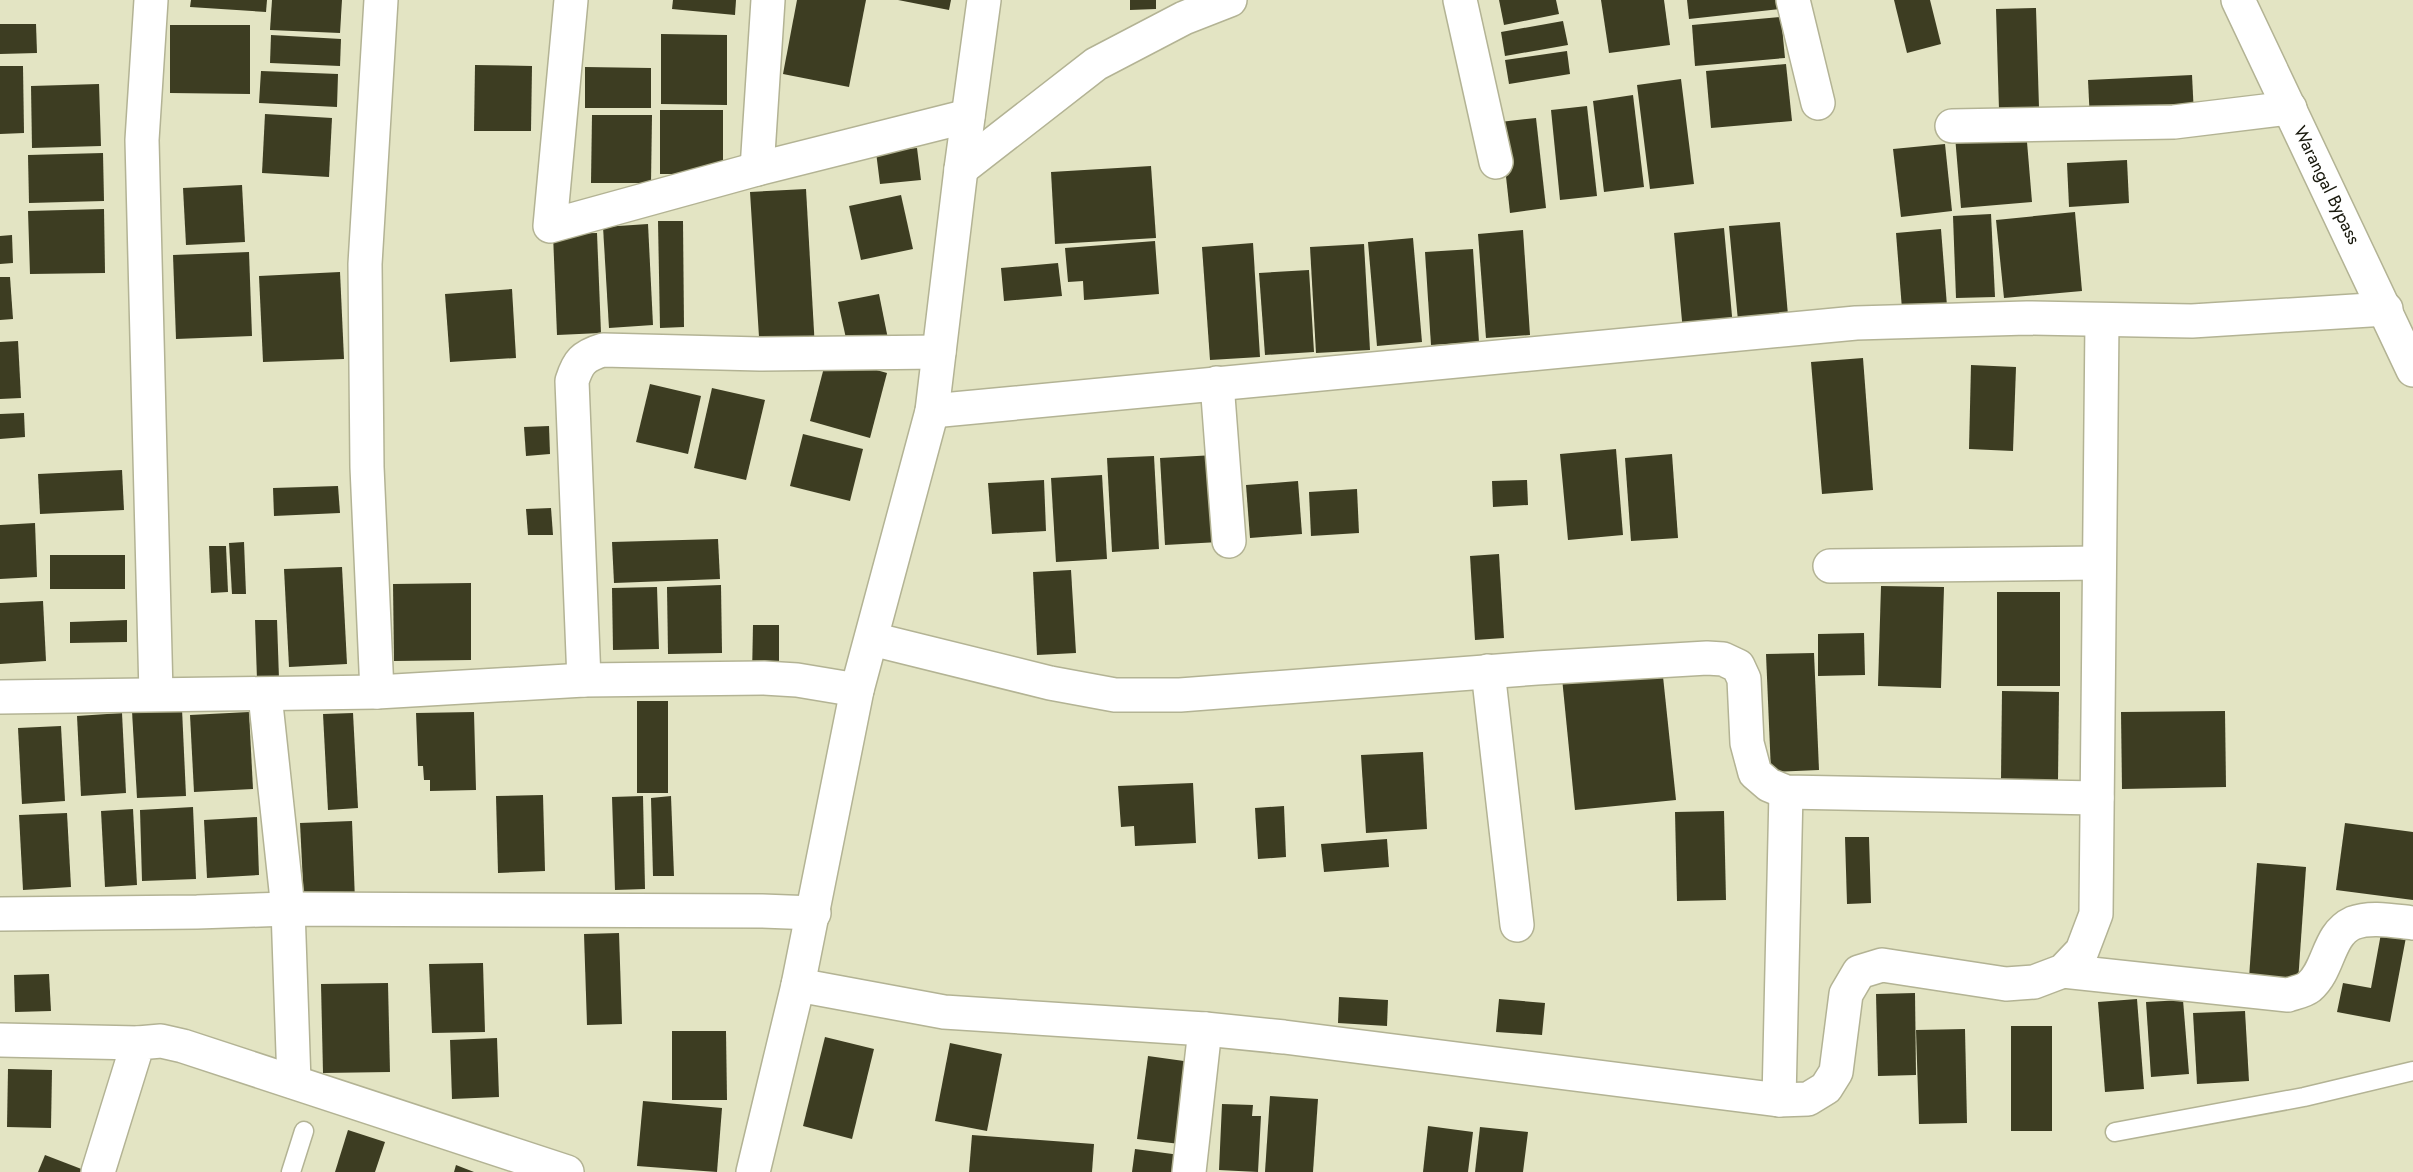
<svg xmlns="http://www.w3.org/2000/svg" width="2413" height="1172" font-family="Jost,sans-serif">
	<rect width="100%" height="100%" fill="#e3e4c3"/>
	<g fill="#3d3d22">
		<path d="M191 0H267L266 12 190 7Z"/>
		<path d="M272 0H342L340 33 270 30Z"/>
		<path d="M673 0H736L735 15 672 9Z"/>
		<path d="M797 0H866L849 87 783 74Z"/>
		<path d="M898 0H951L949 10Z"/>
		<path d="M1130 0H1156V9L1130 10Z"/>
		<path d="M1499 0H1556L1559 14 1504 25Z"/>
		<path d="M1601 0H1664L1670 45 1609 53Z"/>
		<path d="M1687 0H1779L1780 9 1689 19Z"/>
		<path d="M1894 0H1930L1941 44 1907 53Z"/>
		<path d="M2036 8 2039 108 1999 110 1996 9Z"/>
		<path d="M1781 17 1785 58 1695 66 1692 25Z"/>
		<path d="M1563 21 1568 45 1505 56 1501 32Z"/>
		<path d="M0 24H36L37 53 0 54Z"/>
		<path d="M170 25H250V94L170 93Z"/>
		<path d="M661 34 727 35V105L661 104Z"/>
		<path d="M271 35 341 39 340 66 270 63Z"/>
		<path d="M1567 51 1570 74 1509 84 1505 60Z"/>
		<path d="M1786 64 1792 121 1711 128 1706 71Z"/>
		<path d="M475 65 532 66 531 131H474Z"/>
		<path d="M0 66H23L24 133 0 134Z"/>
		<path d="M585 67 651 68V108H585Z"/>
		<path d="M261 71 338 74 337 107 259 103Z"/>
		<path d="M2192 75 2194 115 2090 121 2088 80Z"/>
		<path d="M1681 79 1694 184 1650 189 1637 85Z"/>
		<path d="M99 84 101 146 32 148 31 86Z"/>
		<path d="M1633 95 1644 187 1604 192 1593 101Z"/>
		<path d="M1587 106 1597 196 1560 200 1551 110Z"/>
		<rect x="660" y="110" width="63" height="64"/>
		<path d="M265 114 332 118 329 177 262 173Z"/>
		<path d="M592 115H652L651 183H591Z"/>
		<path d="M1536 118 1546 208 1510 213 1500 122Z"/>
		<path d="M2026 130 2032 202 1961 208 1955 136Z"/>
		<path d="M1945 144 1952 211 1901 217 1893 149Z"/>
		<path d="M917 148 921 180 880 184 876 152Z"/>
		<path d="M103 153 104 201 29 203 28 155Z"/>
		<path d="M2127 160 2129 203 2069 207 2067 163Z"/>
		<path d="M1151 166 1156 238 1055 244 1051 172Z"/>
		<path d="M242 185 245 242 186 245 183 188Z"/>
		<path d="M806 189 815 349 760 353 750 192Z"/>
		<path d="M901 195 913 249 861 260 849 206Z"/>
		<path d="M104 209 105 273 30 274 28 211Z"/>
		<path d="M2075 212 2082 291 2004 298 1996 220Z"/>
		<path d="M1991 214 1995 297 1956 298 1953 216Z"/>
		<path d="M658 221H683L684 327 660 328Z"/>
		<path d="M1780 222 1789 327 1739 331 1729 226Z"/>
		<path d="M648 224 653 325 609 328 603 227Z"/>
		<path d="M1724 228 1733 327 1683 332 1674 233Z"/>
		<path d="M1941 229 1947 306 1902 309 1896 233Z"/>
		<path d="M1523 230 1530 335 1486 338 1478 234Z"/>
		<path d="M597 233 601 333 557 335 553 234Z"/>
		<path d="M12 235 13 263 0 264V236Z"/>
		<path d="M1413 238 1422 342 1377 346 1368 242Z"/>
		<path d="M1155 241 1159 294 1084 300 1083 281 1068 282 1065 248Z"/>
		<path d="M1253 243 1260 357 1210 360 1202 247Z"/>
		<path d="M1364 244 1370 350 1316 353 1310 247Z"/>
		<path d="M1473 249 1479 342 1431 345 1425 252Z"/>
		<path d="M249 252 252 336 176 339 173 255Z"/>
		<path d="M1058 263 1062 296 1004 301 1001 268Z"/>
		<path d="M1309 270 1314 352 1265 355 1259 273Z"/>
		<path d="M340 272 344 359 263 362 259 276Z"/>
		<path d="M0 277H10L13 319 0 320Z"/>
		<path d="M512 289 516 358 450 362 445 294Z"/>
		<path d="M879 294 889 344 849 352 838 302Z"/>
		<path d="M18 341 21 398 0 399V342Z"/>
		<path d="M827 356 887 373 870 438 810 421Z"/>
		<path d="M1863 358 1873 490 1822 494 1811 362Z"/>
		<path d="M1971 365 2016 367 2013 451 1969 449Z"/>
		<path d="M650 384 701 396 688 454 636 442Z"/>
		<path d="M712 388 765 400 746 480 694 468Z"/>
		<path d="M24 413 25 437 0 439V414Z"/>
		<path d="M549 426 550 454 526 456 524 427Z"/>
		<path d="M803 434 863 449 850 501 790 486Z"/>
		<path d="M1616 449 1623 535 1568 540 1560 454Z"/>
		<path d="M1672 454 1678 538 1631 541 1625 458Z"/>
		<path d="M1215 455 1219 542 1165 545 1160 458Z"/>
		<path d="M1154 456 1159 549 1112 552 1107 458Z"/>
		<path d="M122 470 124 510 40 514 38 474Z"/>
		<path d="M1102 475 1107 559 1056 562 1051 478Z"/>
		<path d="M1044 480 1046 531 992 534 988 483Z"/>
		<path d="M1527 480 1528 505 1493 507 1492 481Z"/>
		<path d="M1298 481 1302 534 1250 538 1246 485Z"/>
		<path d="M338 486 340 513 274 516 273 488Z"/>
		<path d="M1357 489 1359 533 1311 536 1309 492Z"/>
		<path d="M551 508 553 535H528L526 509Z"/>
		<path d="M35 523 37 577 0 579V525Z"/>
		<path d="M718 539 720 579 614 583 612 542Z"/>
		<path d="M244 542 246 594H232L229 543Z"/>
		<path d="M209 546H226L228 592 211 593Z"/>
		<path d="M1499 554 1504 638 1475 640 1470 556Z"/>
		<rect x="50" y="555" width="75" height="34"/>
		<path d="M342 567 347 664 289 667 284 569Z"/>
		<path d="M1071 570 1076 653 1037 655 1033 572Z"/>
		<path d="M471 583V660L394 661 393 584Z"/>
		<path d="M721 585 722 653 668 654 667 587Z"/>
		<path d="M1881 586 1944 587 1941 688 1878 686Z"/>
		<path d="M657 587 659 649 613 650 612 588Z"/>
		<rect x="1997" y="592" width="63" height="94"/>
		<path d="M43 601 46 661 0 664V603Z"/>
		<path d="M127 620V642L70 643V622Z"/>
		<path d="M255 620H277L279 679 257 680Z"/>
		<path d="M753 625H779V677L752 676Z"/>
		<path d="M1864 633 1865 675 1818 676V634Z"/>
		<path d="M1814 653 1819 770 1771 772 1766 654Z"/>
		<path d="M1662 667 1676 800 1575 810 1562 678Z"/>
		<path d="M2002 691 2059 692 2058 781 2001 780Z"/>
		<rect x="637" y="701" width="31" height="92"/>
		<path d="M182 709 186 796 137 798 132 711Z"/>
		<path d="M2225 711 2226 787 2122 789 2121 712Z"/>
		<path d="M249 712 253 789 194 792 190 715Z"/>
		<path d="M474 712 476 790 430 791V780H424L423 766H418L416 713Z"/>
		<path d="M122 713 126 793 81 796 77 716Z"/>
		<path d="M353 713 358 808 328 810 323 714Z"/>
		<path d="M61 726 65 801 22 804 18 728Z"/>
		<path d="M1423 752 1427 829 1366 833 1361 755Z"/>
		<path d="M1193 783 1196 843 1135 846 1134 826 1121 827 1118 786Z"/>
		<path d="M543 795 545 871 498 873 496 796Z"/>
		<path d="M643 796 645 889 615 890 612 797Z"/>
		<path d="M671 796 674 876H653L651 798Z"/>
		<path d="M1284 806 1286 857 1258 859 1255 808Z"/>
		<path d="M193 807 196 879 142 881 140 810Z"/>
		<path d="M133 809 137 885 105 887 101 811Z"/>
		<path d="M1724 811 1726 900 1677 901 1675 812Z"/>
		<path d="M67 813 71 887 23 890 19 815Z"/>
		<path d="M257 817 259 875 207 878 204 820Z"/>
		<path d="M352 821 355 901 304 903 300 823Z"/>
		<path d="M2345 823 2413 832V900L2336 890Z"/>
		<path d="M1845 837H1869L1871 903 1847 904Z"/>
		<path d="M1387 839 1389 867 1324 872 1321 844Z"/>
		<path d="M2257 863 2306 867 2298 982 2249 978Z"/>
		<path d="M2382 928 2407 932 2390 1022 2337 1012 2343 983 2371 988Z"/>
		<path d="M619 933 622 1024 587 1025 584 934Z"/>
		<path d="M483 963 485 1032 432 1033 429 964Z"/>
		<path d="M49 974 51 1011 15 1012 14 975Z"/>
		<path d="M388 983 390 1072 323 1073 321 984Z"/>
		<path d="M1915 993 1916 1075 1878 1076 1876 994Z"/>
		<path d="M1339 997 1388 1000 1387 1026 1338 1023Z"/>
		<path d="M1499 999 1545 1003 1542 1035 1496 1032Z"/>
		<path d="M2137 999 2144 1089 2105 1092 2098 1002Z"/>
		<path d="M2183 1000 2189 1074 2151 1077 2146 1002Z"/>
		<path d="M2245 1011 2249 1081 2197 1084 2193 1013Z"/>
		<rect x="2011" y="1026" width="41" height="105"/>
		<path d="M1965 1029 1967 1123 1919 1124 1916 1030Z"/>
		<path d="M672 1031H726L727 1100H672Z"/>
		<path d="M825 1037 874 1049 852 1139 803 1126Z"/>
		<path d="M497 1038 499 1097 452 1099 450 1040Z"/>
		<path d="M950 1043 1002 1054 987 1131 935 1121Z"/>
		<path d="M1148 1056 1191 1062 1180 1144 1137 1139Z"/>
		<path d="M8 1069 52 1070 51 1128 7 1127Z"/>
		<path d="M1270 1096 1318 1099 1313 1172H1265Z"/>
		<path d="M643 1101 722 1108 717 1172 637 1166Z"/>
		<path d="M1222 1104 1253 1105 1252 1116H1261L1258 1172 1219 1170Z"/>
		<path d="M1428 1126 1473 1132 1468 1172H1423Z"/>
		<path d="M1480 1127 1528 1132 1523 1172H1475Z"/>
		<path d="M348 1130 385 1142 375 1172H335Z"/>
		<path d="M972 1135 1094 1144 1092 1172H969Z"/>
		<path d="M1135 1149 1180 1155 1177 1172H1132Z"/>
		<path d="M45 1155 84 1170V1172H38Z"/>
		<path d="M456 1165 474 1172H454Z"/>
	</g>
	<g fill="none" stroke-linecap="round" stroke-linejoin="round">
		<defs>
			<g id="service">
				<path d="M2115 1132 2304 1097 2413 1071"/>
				<path d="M291 1172 304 1131"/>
			</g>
			<g id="minor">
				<path d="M151 0 142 140 156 694"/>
				<path d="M571 0 550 226 757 169 968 116"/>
				<path d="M1460 0 1496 162"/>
				<path d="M1793 0 1818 103"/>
				<path d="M2238 0 2413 370"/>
				<path d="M1952 126 2174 122 2290 108"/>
				<path d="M757 169 768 0"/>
				<path d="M961 169 1096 64 1184 18 1230 0"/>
				<path d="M1217 383 1229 541"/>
				<path d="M932 411 1856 323 2027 318 2192 321 2386 309"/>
				<path d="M1830 566 2099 563"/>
				<path d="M872 639 1050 683 1115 695H1180L1537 668 1707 658 1723 659 1738 666 1744 679 1747 743 1755 773 1769 785 1786 792 2097 798"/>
				<path d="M1488 671 1517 925"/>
				<path d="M584 680 572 381C578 362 583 356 603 350L760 354 939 352"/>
				<path d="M377 692 367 467 365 264 381 0"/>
				<path d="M265 695 288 909 294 1082"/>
				<path d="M0 697 377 692 584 680 764 678 797 680 857 690"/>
				<path d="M0 914 197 912 288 909 762 911 814 913"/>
				<path d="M2063 971 2288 995C2294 993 2304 991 2309 987 2330 969 2327 935 2353 923 2371 916 2394 921 2413 923"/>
				<path d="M798 985 944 1012 1205 1029 1284 1037 1779 1100 1808 1099 1826 1088 1836 1072 1846 994 1859 972 1882 965 2006 984 2034 982 2063 971 2082 951 2096 914 2102 321"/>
				<path d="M0 1040 138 1043"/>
				<path d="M1779 1100 1786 792"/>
				<path d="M98 1172 138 1043 161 1041 183 1046 567 1172"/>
				<path d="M753 1172 798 985 857 690 932 411 961 169 984 0"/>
				<path d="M1189 1172 1205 1029"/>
			</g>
		</defs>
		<use href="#service" stroke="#b3b394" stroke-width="21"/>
		<use href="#minor" stroke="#b3b394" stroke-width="36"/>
		<use href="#service" stroke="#fff" stroke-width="18"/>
		<use href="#minor" stroke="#fff" stroke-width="33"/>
	</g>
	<g text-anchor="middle" stroke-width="6" stroke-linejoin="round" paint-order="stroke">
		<g font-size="18" fill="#17170b" stroke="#fff">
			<text transform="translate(2327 185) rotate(64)" y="6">Warangal Bypass</text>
		</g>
	</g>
</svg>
